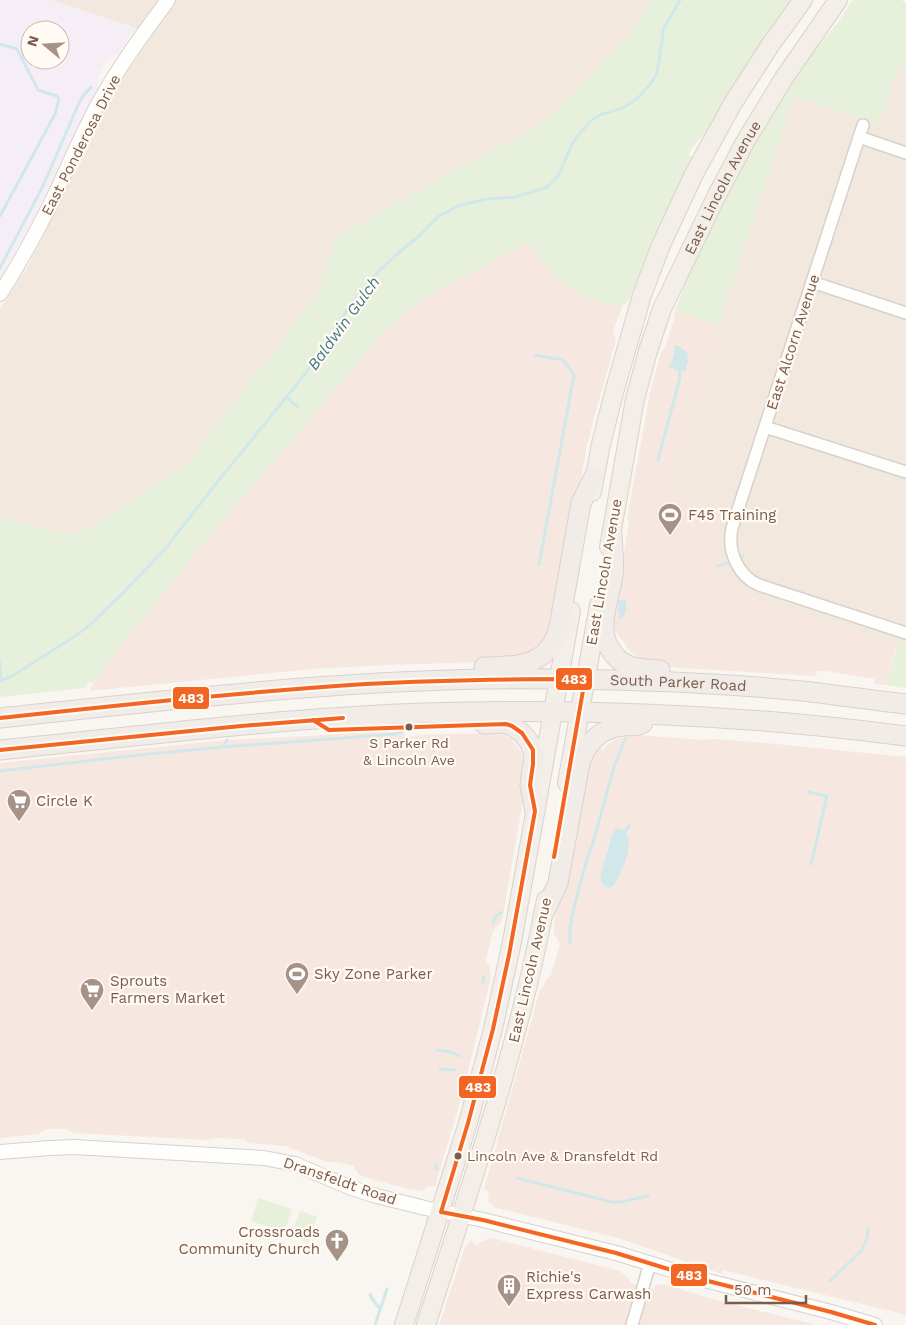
<svg xmlns="http://www.w3.org/2000/svg" width="906" height="1325" font-family="'Work Sans',sans-serif">
	<rect width="100%" height="100%" fill="#f9f5f0"/>
	<g fill="#f2e8de">
		<path d="M51 0H650L632 32 545 122 444 176 335 238 316 296 190 460 184 466 87 529 75 534H69L60 533 0 516V309L28 266 109 104 124 76 151 37 136 28Z"/>
		<path d="M899 65 906 67V644L898 642 896 645 762 602 748 596 732 583 724 571 720 562 716 538 719 521 664 493 794 96 879 125Z"/>
	</g>
	<g fill="#f6e8e1">
		<path d="M769 30 729 91 706 133 695 143 688 155 692 156V158L665 214 631 296 628 300 623 304 613 332 616 340 599 400 587 445 555 623 543 647 513 661 389 665 330 668H322L89 691 109 661 182 569 244 495 304 427 380 336 417 303 427 296 534 239Z"/>
		<path d="M675 311 719 326 664 493 717 510 719 520 716 538 720 562 724 571 732 583 748 596 762 602 896 645 886 685 874 684 875 679 825 671H818L814 676 653 666 647 660 638 657 630 651 615 631 613 617 614 611 629 522 627 519 651 388 661 353 664 349 674 320Z"/>
		<path d="M401 730H405V739L418 735 492 733 504 735 511 739 520 750 528 772 503 915 501 922 493 931 486 960 490 968 491 977 463 1092 435 1186H427L423 1191 405 1188 374 1180 359 1175 353 1166 337 1162H327L285 1146 248 1143 244 1139H241L214 1138 207 1140 75 1133 66 1129H46L38 1134 0 1138V763L227 740 306 736Z"/>
		<path d="M636 735 704 740 713 739 766 743 906 757V1315L723 1270 722 1274 621 1239 494 1207 488 1201 489 1196 487 1190 484 1189 540 990 543 986 546 980 551 975 560 944 554 934V925L581 776 598 745 603 750 607 745 617 739Z"/>
		<path d="M491 1238 620 1271 628 1278 631 1283 653 1289 656 1285 663 1284 712 1299 817 1325H439L465 1247 472 1240 475 1245Z"/>
	</g>
	<path fill="#f6eef6" fill-rule="evenodd" d="M0 0H51L136 28 117 55 106 60 97 77 98 85 96 92 81 119 33 220 0 278ZM30 30H60V60H30Z"/>
	<g fill="#e7f0db">
		<path d="M650 0H793L773 24 748 62 721 104 706 133 695 143 688 155 692 156V158L665 214 628 300 625 304 613 306 577 294 550 272 528 243 422 299 380 336 370 349 304 427 206 540 109 661 94 683 89 682 84 688 0 697V516L60 533 75 534 87 529 184 466 190 460 316 296 335 238 444 176 545 122 632 32Z"/>
		<path d="M853 0H901L906 3V67L899 65 879 125 794 96 719 326 675 311 693 263 734 176 792 79 838 22Z"/>
		<path d="M898 641 906 644V688L886 685Z"/>
		<path d="M258 1198 292 1209 284 1232 251 1221Z"/>
		<path d="M300 1211 317 1217 308 1242 291 1236Z"/>
	</g>
	<g fill="#d0e8ea">
		<path d="M674 346H679L687 352 688 361 685 372 669 367 674 355Z"/>
		<path d="M626 599C626 607 627 617 619 620L618 600Z"/>
		<path d="M618 828C641 833 621 875 613 886L608 888C601 885 600 880 601 874L612 835 615 830Z"/>
	</g>
	<g fill="none" stroke-linecap="round" stroke-linejoin="round">
		<g stroke="#d0e8ea" stroke-width="3">
			<path d="M0 44 17 49 38 90 57 96 59 99 55 114 0 216"/>
			<path d="M0 268 43 186 78 105 83 96 91 87"/>
			<path d="M535 355 563 360 574 375 539 565"/>
			<path d="M287 398 298 407"/>
			<path d="M658 460 680 378 679 366"/>
			<path d="M727 563 743 556"/>
			<path d="M717 566 725 564"/>
			<path d="M0 663 1 681"/>
			<path d="M0 681 14 675 72 638 90 625 125 591 166 548 215 485 306 373 344 315 361 292 377 273 395 256 421 234 439 216 458 206 486 199 515 197 547 187 558 176 573 142 586 126 593 119 602 114 617 110 628 105 640 96 652 82 657 73 664 28 680 0"/>
			<path d="M223 747 227 740"/>
			<path d="M0 771 139 755 223 747 396 734 401 732"/>
			<path d="M808 792 827 796 811 864"/>
			<path d="M624 833 629 826"/>
			<path d="M493 923 497 915 502 912"/>
			<path d="M570 942V927L574 907 587 859 592 846 614 767 625 739"/>
			<path d="M483 982 484 977"/>
			<path d="M437 1050 451 1052 459 1056"/>
			<path d="M440 1069 455 1070"/>
			<path d="M435 1165 437 1169"/>
			<path d="M517 1178 612 1202H621L648 1196"/>
			<path d="M830 1281 862 1250 867 1238 868 1228"/>
			<path d="M370 1294 371 1297 380 1309"/>
			<path d="M375 1325 387 1289"/>
		</g>
		<defs>
			<g id="minor">
				<path d="M863 125 732 528C727 551 738 576 759 585L906 633"/>
				<path d="M859 137 906 153"/>
				<path d="M812 282 906 313"/>
				<path d="M765 427 906 472"/>
				<path d="M632 1325 650 1263"/>
			</g>
			<g id="tertiary">
				<path d="M0 294C18 266 34 237 49 207 65 174 79 140 96 108 117 69 142 35 168 0"/>
				<path d="M0 1152 50 1148 74 1147 264 1158 295 1164 349 1187 373 1195 425 1208 483 1220 616 1253 704 1280 831 1312 875 1325"/>
			</g>
			<g id="primary">
				<path d="M592 492 601 444 615 389 634 323 642 295 661 245 694 174 733 103 771 44 803 0"/>
				<path id="s1" d="M609 547 635 399 648 351 662 309 716 197 745 142 784 78 838 0"/>
				<path d="M567 783 599 605"/>
				<path d="M404 1325 468 1123 493 1029 512 942 571 611"/>
				<path d="M426 1325C471 1185 519 1045 546 900"/>
			</g>
			<g id="trunk">
				<path d="M612 533C612 546 615 561 613 575 610 598 596 627 610 649 622 669 639 669 660 670"/>
				<path d="M484 667C518 666 549 667 559 627L581 503 594 477"/>
				<path id="s2" d="M0 718C186 698 373 676 560 679 641 680 722 683 802 691 837 695 871 700 906 704"/>
				<path d="M484 724 502 723 512 726 522 733 530 743 534 756 530 785 535 811"/>
				<path d="M0 750C141 736 282 718 423 713 585 708 746 715 906 736"/>
				<path d="M543 915 558 883 580 763C586 743 602 727 624 726 631 725 638 727 643 723"/>
			</g>
		</defs>
		<use href="#minor" stroke="#d7d1cb" stroke-width="14"/>
		<use href="#tertiary" stroke="#d7d1cb" stroke-width="16"/>
		<use href="#primary" stroke="#dad1cc" stroke-width="20"/>
		<use href="#trunk" stroke="#dad1cc" stroke-width="21"/>
		<use href="#minor" stroke="#fefefd" stroke-width="11"/>
		<use href="#tertiary" stroke="#fefefd" stroke-width="14"/>
		<use href="#primary" stroke="#f3eee8" stroke-width="18"/>
		<use href="#trunk" stroke="#f2ece8" stroke-width="19"/>
		<defs>
			<g id="bus-1">
				<path d="M0 718C122 705 243 692 366 684 439 680 512 679 585 679L554 857"/>
				<path d="M313 720 329 730 506 724 512 726 522 733 533 750V764L530 785 535 811 509 955 493 1029 468 1123 441 1212 483 1220 616 1253 704 1280 831 1312 875 1325"/>
				<path d="M0 750 241 726 343 718"/>
			</g>
		</defs>
		<use href="#bus-1" stroke="#fffaf3" stroke-width="8"/>
		<use href="#bus-1" stroke="#f26522" stroke-width="4"/>
	</g>
	<defs>
		<symbol id="stadium-pin" viewBox="-11 -11 22 30"><path d="M0 17L-7.5 6A9.5 9.5 0 1 1 7.5 6Z" fill="#a69286" stroke="#fffaf3"/><path d="M0-5a6.5 5 0 1 0 0 10a6.5 5 0 1 0 0-10ZM-3.5-1.8h7v3.6h-7Z" fill="#fff"/></symbol>
		<symbol id="supermarket-pin" viewBox="-11 -11 22 30"><path d="M0 17L-7.5 6A9.5 9.5 0 1 1 7.5 6Z" fill="#a69286" stroke="#fffaf3"/><path d="M-6-5.5h2.5l.6 2H6L4.5 2H-2.5L-4.4-4H-6ZM-1.5 3.2a1.3 1.3 0 1 0 .1 0ZM3 3.2a1.3 1.3 0 1 0 .1 0Z" fill="#fff"/></symbol>
		<symbol id="church-pin" viewBox="-11 -11 22 30"><path d="M0 17L-7.5 6A9.5 9.5 0 1 1 7.5 6Z" fill="#a69286" stroke="#fffaf3"/><path d="M-1.2-6h2.4v3.5h3.3v2.4h-3.3V6h-2.4V-.1h-3.3v-2.4h3.3Z" fill="#fff"/></symbol>
		<symbol id="building-pin" viewBox="-11 -11 22 30"><path d="M0 17L-7.5 6A9.5 9.5 0 1 1 7.5 6Z" fill="#a69286" stroke="#fffaf3"/><path d="M-4-6H4V6H1V3H-1V6H-4ZM-2.5-4.3h1.7v1.8h-1.7ZM.8-4.3h1.7v1.8H.8ZM-2.5-1h1.7V.8h-1.7ZM.8-1h1.7V.8H.8Z" fill="#fff"/></symbol>
	</defs>
	<g fill-rule="evenodd">
		<use href="#stadium-pin" x="656" y="501" width="28" height="38"/>
		<use href="#supermarket-pin" x="5" y="787" width="28" height="38"/>
		<use href="#stadium-pin" x="283" y="960" width="28" height="38"/>
		<use href="#supermarket-pin" x="78" y="976" width="28" height="38"/>
		<use href="#church-pin" x="323" y="1227" width="28" height="38"/>
		<use href="#building-pin" x="495" y="1272" width="28" height="38"/>
	</g>
	<g fill="#7a5c4d" stroke="#fffaf3" stroke-width="2">
		<circle cx="409" cy="727" r="4.5"/>
		<circle cx="458" cy="1156" r="4.5"/>
	</g>
	<g text-anchor="middle" stroke-width="4.5" stroke-linejoin="round" paint-order="stroke">
		<g font-size="14" fill="#7a5c4d" stroke="#fffaf3">
			<text x="409" y="748">S Parker Rd<tspan x="409" dy="17">&amp; Lincoln Ave</tspan></text>
			<text x="467" y="1161" text-anchor="start">Lincoln Ave &amp; Dransfeldt Rd</text>
		</g>
		<g font-size="15" fill="#7a5c4d" stroke="#fffaf3">
			<text transform="translate(81 145) rotate(-63)" y="5">East Ponderosa Drive</text>
			<text dy="5" stroke="none"><textPath href="#s1" startOffset="380">East Lincoln Avenue</textPath></text>
			<text transform="translate(793 342) rotate(-72)" y="5">East Alcorn Avenue</text>
			<text transform="translate(604 572) rotate(-80)" y="5">East Lincoln Avenue</text>
			<text dy="5" stroke="none"><textPath href="#s2" startOffset="680">South Parker Road</textPath></text>
			<text transform="translate(530 970) rotate(-77)" y="5">East Lincoln Avenue</text>
			<text transform="translate(340 1181) rotate(19)" y="5">Dransfeldt Road</text>
		</g>
		<g font-size="15" fill="#7a5c4d" stroke="#fffaf3" text-anchor="start">
			<text x="688" y="520">F45 Training</text>
			<text x="36" y="806">Circle K</text>
			<text x="314" y="979">Sky Zone Parker</text>
			<text x="110" y="986">Sprouts<tspan x="110" dy="17">Farmers Market</tspan></text>
			<text x="320" y="1237" text-anchor="end">Crossroads<tspan x="320" dy="17">Community Church</tspan></text>
			<text x="526" y="1282">Richie's<tspan x="526" dy="17">Express Carwash</tspan></text>
		</g>
		<g font-size="16" font-style="italic" fill="#437c86" stroke="#fffaf3">
			<text transform="translate(343 323) rotate(-54)" y="6">Baldwin Gulch</text>
		</g>
	</g>
	<g stroke="#fffaf3" stroke-width="2">
		<rect x="555" y="667" width="38" height="24" rx="5" fill="#f26522"/>
		<rect x="172" y="686" width="38" height="24" rx="5" fill="#f26522"/>
		<rect x="458" y="1075" width="39" height="24" rx="5" fill="#f26522"/>
		<rect x="670" y="1263" width="38" height="24" rx="5" fill="#f26522"/>
	</g>
	<g font-size="14" text-anchor="middle" font-weight="bold" fill="#fff">
		<text x="574" y="684">483</text>
		<text x="191" y="703">483</text>
		<text x="478" y="1092">483</text>
		<text x="689" y="1280">483</text>
	</g>
	<g transform="translate(45 45) rotate(288)"><circle r="24" fill="#fffaf3" stroke="#cabbb1"/>
	<path d="M0-4L9 19L0 12L-9 19Z" fill="#a69286"/>
	<text y="-8" font-size="14" font-weight="bold" text-anchor="middle" fill="#7a5c4d">N</text>
	</g>
	<path d="M726 1295v8h80v-8" fill="none" stroke="#7a5c4d" stroke-width="2.5"/>
	<text x="734" y="1295" font-size="15" fill="#7a5c4d" stroke="#fffaf3" stroke-width="4" paint-order="stroke">50 m</text>
</svg>
